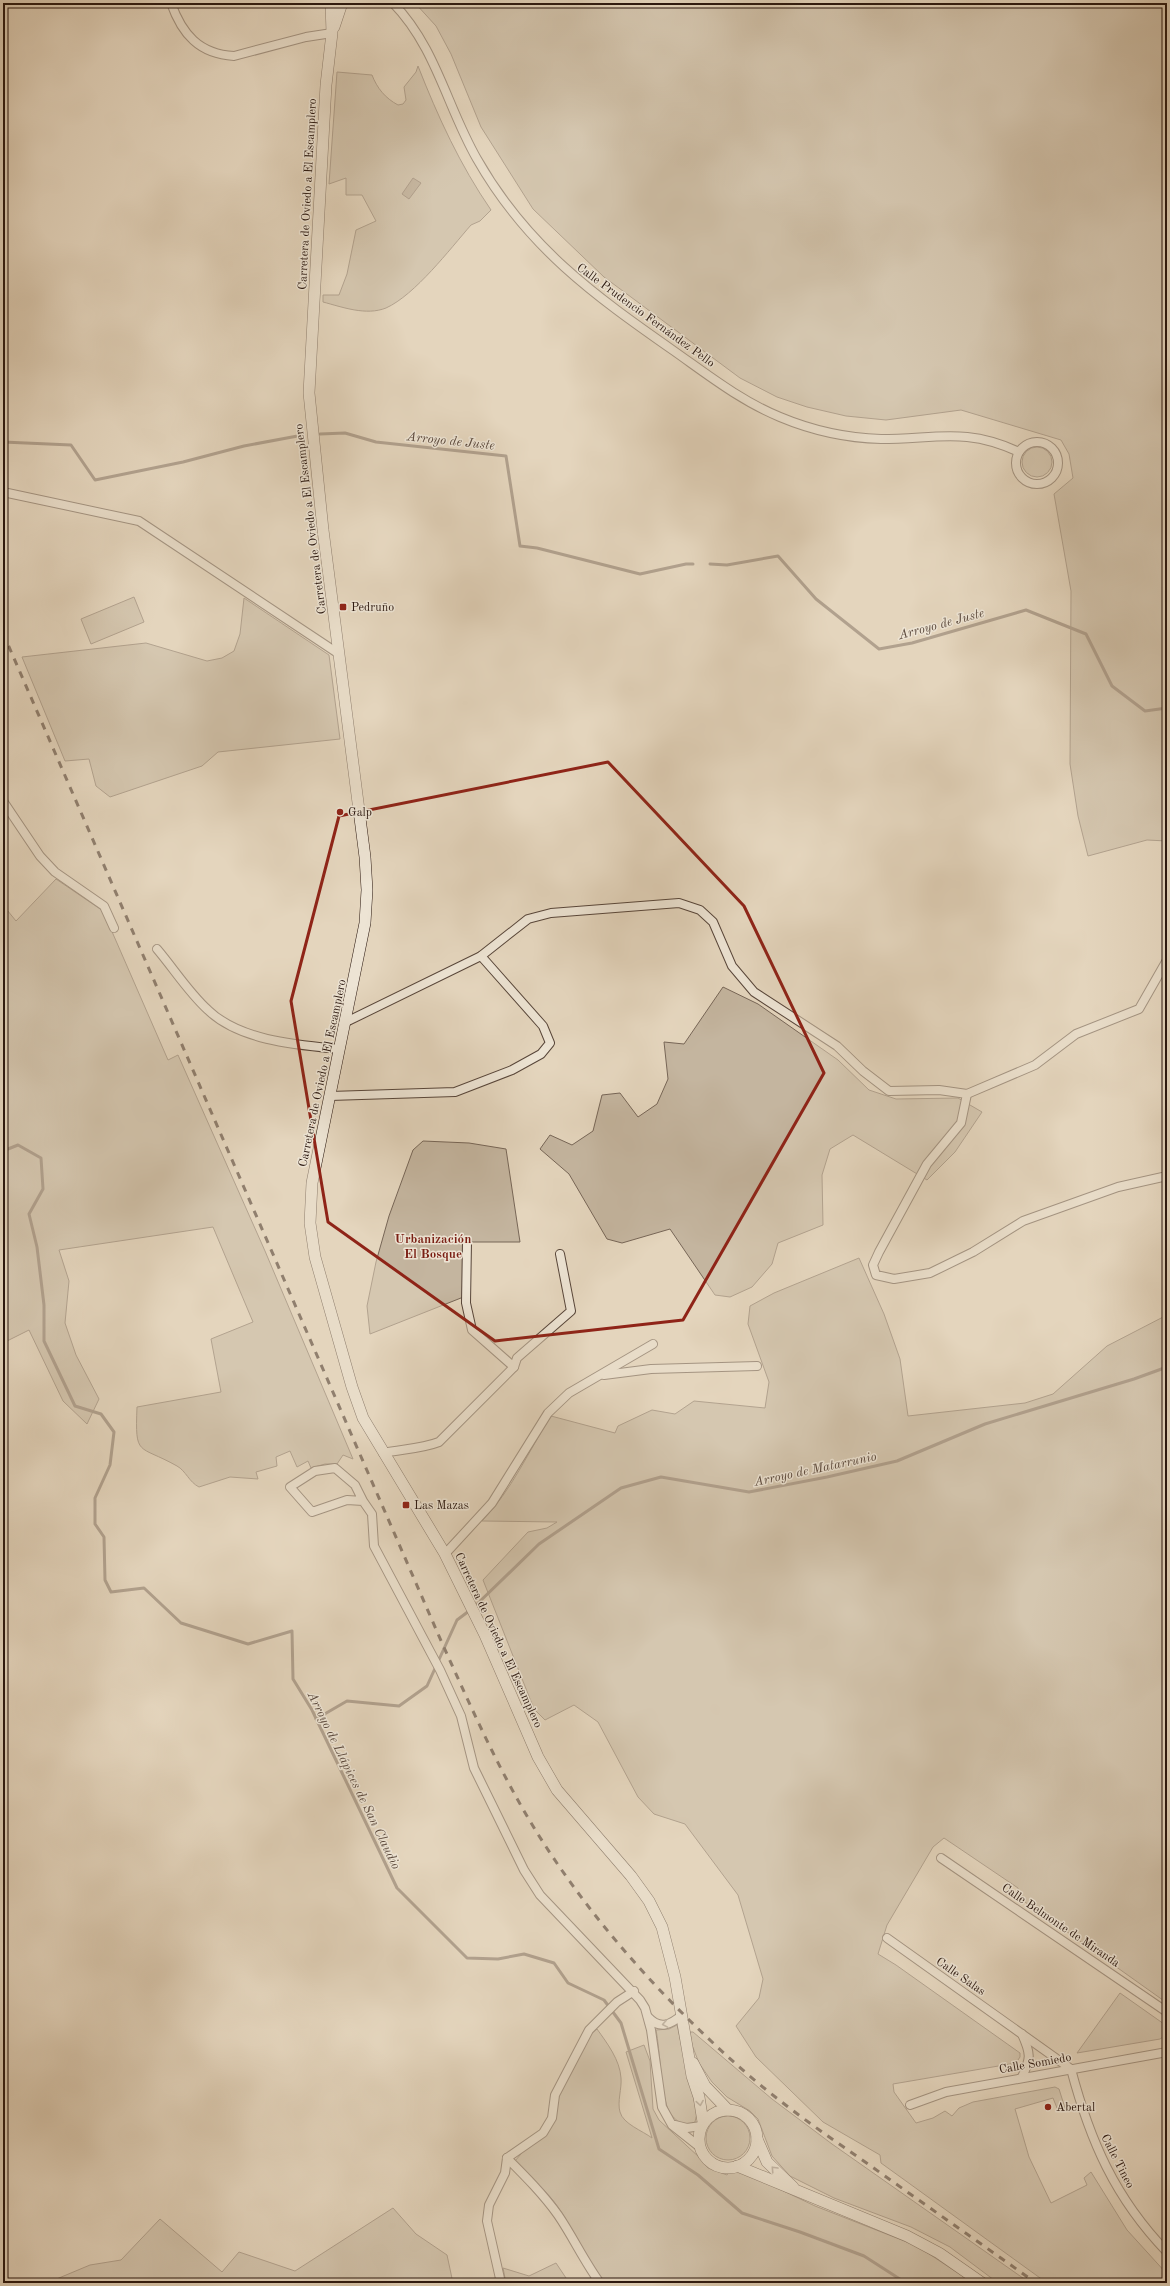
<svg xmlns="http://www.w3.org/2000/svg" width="1170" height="2286" font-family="'Old Standard TT',serif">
	<rect width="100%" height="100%" fill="#e4d5bd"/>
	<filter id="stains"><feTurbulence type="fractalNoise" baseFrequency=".005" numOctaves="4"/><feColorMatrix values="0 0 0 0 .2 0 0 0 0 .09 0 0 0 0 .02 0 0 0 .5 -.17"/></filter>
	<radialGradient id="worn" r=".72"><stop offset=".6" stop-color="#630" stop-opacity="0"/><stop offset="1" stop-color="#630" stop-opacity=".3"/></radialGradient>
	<g fill="#c4b59f" stroke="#776657">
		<path d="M415 3H1167V841L1147 840 1088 856 1078 816 1070 764 1071 591 1054 494 1073 478 1069 454 1061 440 961 410 886 420 846 416 807 407 777 397 740 378 604 277 533 209 481 127 451 54 436 26Z"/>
		<path d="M418 66C438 117 460 165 491 210L480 221 471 225C450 249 415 295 386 308 366 316 342 307 323 302V295H339L347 274 356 230 376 221 362 195H346V178L329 184 337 72 372 75C377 88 385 98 398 105L403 104 406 100 404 87 416 72Z"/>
		<circle cx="1037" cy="462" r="15"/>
		<path d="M134 597 144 622 91 644 81 619Z"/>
		<path d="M244 598 329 655 340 739 218 752 202 766 110 797 96 786 89 759 65 761 22 657 146 643 207 661 222 658 234 651 240 634Z"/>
		<path d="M56 879 103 911 168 1060 178 1055 265 1251 353 1459 343 1455 337 1464H325L311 1468 308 1461 297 1467 290 1451 276 1457 277 1466 256 1472 258 1479 230 1477 199 1487C189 1482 186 1471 177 1466 138 1444 135 1458 137 1407L221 1392 211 1339 253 1322 213 1227 59 1250 69 1281 65 1323 76 1355 99 1399 87 1424 63 1401 29 1330 3 1343V905L16 921Z"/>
		<path d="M723 987 758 1004 838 1060 869 1090 896 1099 958 1098 982 1112 955 1152 927 1180 853 1135 830 1149 822 1175 823 1225 778 1243 772 1264 752 1287 730 1297 715 1295 670 1229 622 1243 607 1239 569 1174 540 1149 550 1135 572 1145 593 1131 602 1095 620 1093 638 1117 657 1104 668 1079 664 1042 684 1044Z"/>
		<path d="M423 1141 469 1143 506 1149 520 1242H467L466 1296 370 1334 367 1306 376 1262 389 1216 413 1150Z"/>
		<path d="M859 1258 884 1314 900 1359 908 1416 1025 1403 1053 1394 1107 1346 1167 1315V2003L1018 1897V1888L944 1838 933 1847 887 1925 878 1954 896 1965 1020 2053V2057L1016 2063 893 2084 894 2092 916 2123 933 2118 945 2111 952 2116 959 2108 973 2102 1055 2087 1059 2089 1065 2108H1057L1053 2098 1015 2109 1029 2157 1051 2203 1087 2185 1084 2178 1091 2172 1127 2230 1167 2274V2283H1047L881 2163 880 2155 823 2122 756 2057 736 2026 759 1998 763 1979 738 1895 685 1824 654 1814 638 1797 598 1722 574 1705 545 1720 534 1709 483 1580 528 1532 547 1528 557 1522 482 1521C512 1490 528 1452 551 1416L615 1433 618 1426 652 1410 675 1414 694 1401 765 1408 769 1382 748 1324 750 1306 774 1293Z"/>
		<path d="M1120 1993 1164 2024 1166 2028V2035L1160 2039 1077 2053Z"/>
		<path d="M677 2025 697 2113 695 2122C684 2128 673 2120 668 2109 661 2092 660 2050 656 2030L669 2029Z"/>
		<path d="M597 2029C607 2043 620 2060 621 2078 622 2088 617 2102 620 2112 623 2124 643 2131 652 2138L626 2052 644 2045 650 2061 653 2109 659 2120 700 2158 708 2168 727 2175 732 2169 750 2175 815 2206 917 2246 973 2283H605C584 2263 575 2231 558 2207 547 2191 531 2178 517 2165L515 2161 526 2148 545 2136 552 2125 560 2092 591 2034Z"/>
		<path d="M690 2032H693L772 2099 832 2144 1030 2283H998L950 2247 911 2227 834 2198 790 2176 772 2156 758 2119 750 2111 727 2097 712 2082 699 2063 692 2045Z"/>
		<circle cx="728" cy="2138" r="22"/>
		<path d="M393 2208 416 2234 447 2255 453 2283H47L90 2265 121 2260 160 2219 222 2272 239 2252 295 2271Z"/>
		<path d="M556 2263 568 2281 587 2283 592 2276 597 2283H506L503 2268 529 2276Z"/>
	</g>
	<path fill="#a59482" stroke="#746254" d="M413 178 421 183 409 199 402 194Z"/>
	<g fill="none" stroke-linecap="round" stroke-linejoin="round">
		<g stroke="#746254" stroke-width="3">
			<path d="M320 434 345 433 376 442 506 456 520 546 537 548 640 574 686 564H693"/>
			<path d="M3 442 71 445 95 480 183 462 244 446 303 435"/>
			<path d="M710 564 727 565 778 556 816 599 879 649 912 643 1026 610 1086 634 1112 686 1145 711 1167 708"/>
			<path d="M3 1151 18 1145 41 1158 43 1189 29 1214 37 1247 44 1305V1341L75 1406 101 1414 114 1432 110 1465 95 1498V1524L104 1537 105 1580 111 1592 144 1588 181 1623 248 1644 292 1631 293 1679 312 1710 397 1888 467 1958 498 1959 524 1954 554 1963 568 1983 604 2000 621 2023 659 2149 698 2175 742 2213 800 2232 864 2256 906 2283"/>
			<path d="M474 1607 539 1544 621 1488 661 1477 749 1492 827 1477 897 1461 985 1424 1134 1379 1167 1367"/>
			<path d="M316 1719 347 1701 399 1706 427 1686 457 1620 469 1611"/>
		</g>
		<defs>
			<g id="street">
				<path d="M171 3C182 34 199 54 234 56L306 37 332 33"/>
				<path d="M393 3C436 47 447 107 477 159 527 247 594 295 674 351 708 375 741 401 780 417 811 430 847 438 881 439 936 439 966 427 1019 452"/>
				<circle cx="1037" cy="463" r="21"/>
				<path d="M3 492 139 521 339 654"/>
				<path d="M3 801 40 856 55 872 104 906 114 928"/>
				<path d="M157 949C174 969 189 993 208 1010 240 1041 298 1045 340 1049"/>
				<path d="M346 1022 481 956 528 919 551 913 679 903 700 910 713 922 732 966 754 992 837 1046 863 1071 889 1091 939 1090 967 1094 1035 1065 1076 1034 1139 1009 1167 960"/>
				<path d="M967 1094 961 1123 927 1164 879 1252 873 1265 876 1275 894 1279 930 1273 973 1252 1023 1221 1118 1187 1167 1176"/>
				<path d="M330 1096 455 1092 512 1070 541 1054 550 1043 543 1026 481 956"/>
				<path d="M467 1242 466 1303 472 1330 514 1367"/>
				<path d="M604 1375 651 1369 757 1366"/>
				<path d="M383 1453C402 1449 421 1449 439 1442L514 1367 517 1358 571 1311 560 1254"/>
				<path d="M363 1501 355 1485 335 1468 315 1471 290 1487 312 1512 347 1500 363 1501 372 1514 374 1546 440 1670 461 1716 474 1768 524 1870 540 1895 640 2000 645 2008 651 2030 662 2107 672 2125 701 2148"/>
				<path d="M445 1554 492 1503 548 1413 569 1393 653 1344"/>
				<path d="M941 1858 1167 2012"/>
				<path d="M887 1938 1071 2069"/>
				<path d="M648 2017C660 2030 670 2025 682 2015"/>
				<path d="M1022 2034C1031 2054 1031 2058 1022 2077"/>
				<path d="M1071 2069C1090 2141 1115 2198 1167 2252"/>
				<path d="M910 2105 946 2092 1167 2052"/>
				<path d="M675 2125 687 2128 701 2126"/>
				<path d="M507 2158 543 2133 552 2118 555 2095 589 2030 617 2002 634 1991"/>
				<path d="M507 2158C525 2176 543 2194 558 2215 573 2237 584 2261 600 2283"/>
				<path d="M501 2283 487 2221 489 2205 505 2173 507 2158"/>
			</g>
			<g id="secondary">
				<path d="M331 3 332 33 326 85 309 393 323 530 365 857 367 890 365 923 312 1183 310 1223 315 1257 352 1387 363 1418 445 1554 485 1635 538 1757 557 1790 631 1876 649 1901 662 1927 675 1977 692 2076 699 2097 703 2122"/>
				<path d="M334 27 342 3"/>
				<path d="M693 2063 705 2086 728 2110"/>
				<circle cx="728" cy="2139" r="29"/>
				<path d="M757 2139 767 2162 793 2187"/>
				<path d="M737 2166 907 2236 939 2253 982 2283"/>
			</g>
		</defs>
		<use href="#street" stroke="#58463a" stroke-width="10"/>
		<use href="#secondary" stroke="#2a170f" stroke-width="12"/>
		<use href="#street" stroke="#ede4d4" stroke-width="8"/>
		<use href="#secondary" stroke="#ede4d4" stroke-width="11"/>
		<path stroke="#2a170f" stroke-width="3" stroke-dasharray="7 7" stroke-linecap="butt" d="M3 633 442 1643C471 1707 499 1771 536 1831 590 1918 660 1996 736 2064 777 2101 823 2133 868 2164 924 2204 980 2243 1036 2283"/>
	</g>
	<defs><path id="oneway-chevron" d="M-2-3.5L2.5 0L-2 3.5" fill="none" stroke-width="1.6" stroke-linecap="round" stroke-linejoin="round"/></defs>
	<g stroke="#95887b">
		<use href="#oneway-chevron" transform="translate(665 2024) rotate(170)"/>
		<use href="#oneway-chevron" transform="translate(700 2103) rotate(81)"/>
		<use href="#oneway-chevron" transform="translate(774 2169) rotate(-133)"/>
	</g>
	<path d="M0 0H1170V2286H0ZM608 762 744 906 824 1073 683 1320 495 1341 328 1222 291 1001 339 816Z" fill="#e4d5bd" fill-opacity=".55" fill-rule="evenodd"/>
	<path fill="none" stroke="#8f2418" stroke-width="3" stroke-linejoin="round" d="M608 762 744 906 824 1073 683 1320 495 1341 328 1222 291 1001 339 816Z"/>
	<g fill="#8f2418" stroke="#ede4d4" stroke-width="1.5">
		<rect x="339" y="603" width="8" height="8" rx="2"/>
		<circle cx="340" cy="812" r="4"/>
		<rect x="402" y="1501" width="8" height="8" rx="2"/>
		<circle cx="1048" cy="2107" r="4"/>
	</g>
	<g text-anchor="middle" stroke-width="3" stroke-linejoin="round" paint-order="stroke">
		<g font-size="12" fill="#2a170f" stroke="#ede4d4">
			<text transform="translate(307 194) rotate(-87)" y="4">Carretera de Oviedo a El Escamplero</text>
			<text transform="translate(646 315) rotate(36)" y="4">Calle Prudencio Fernández Pello</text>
			<text transform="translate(310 519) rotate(-97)" y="4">Carretera de Oviedo a El Escamplero</text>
			<text transform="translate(322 1073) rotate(-78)" y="4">Carretera de Oviedo a El Escamplero</text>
			<text transform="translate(499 1640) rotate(65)" y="4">Carretera de Oviedo a El Escamplero</text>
			<text transform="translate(1061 1925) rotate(34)" y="4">Calle Belmonte de Miranda</text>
			<text transform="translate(961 1976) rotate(35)" y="4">Calle Salas</text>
			<text transform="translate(1035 2063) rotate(-10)" y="4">Calle Somiedo</text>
			<text transform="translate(1118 2161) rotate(63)" y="4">Calle Tineo</text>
		</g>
		<g font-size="12" fill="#2a170f" stroke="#ede4d4" text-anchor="start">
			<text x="351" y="611">Pedruño</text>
			<text x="348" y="816">Galp</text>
			<text x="414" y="1509">Las Mazas</text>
			<text x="1056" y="2111">Abertal</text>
		</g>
		<g font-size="13" font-style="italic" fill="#5b493d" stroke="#ede4d4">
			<text transform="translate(451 440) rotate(6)" y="5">Arroyo de Juste</text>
			<text transform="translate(941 623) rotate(-15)" y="5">Arroyo de Juste</text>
			<text transform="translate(815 1468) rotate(-12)" y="5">Arroyo de Matarrunio</text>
			<text transform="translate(355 1780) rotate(64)" y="5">Arroyo de Llápices de San Claudio</text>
		</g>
		<g font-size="13" font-weight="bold" fill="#7a1f14" stroke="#ede4d4">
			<text x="433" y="1243">Urbanización<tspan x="433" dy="15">El Bosque</tspan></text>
		</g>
	</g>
	<rect width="1170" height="2286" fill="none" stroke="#e4d5bd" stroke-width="16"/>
	<rect x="4" y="4" width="1162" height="2278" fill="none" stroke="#2a170f" stroke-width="2"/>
	<rect x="8" y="8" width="1154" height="2270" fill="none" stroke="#2a170f"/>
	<rect width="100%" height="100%" filter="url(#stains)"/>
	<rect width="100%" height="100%" fill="url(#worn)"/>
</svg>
